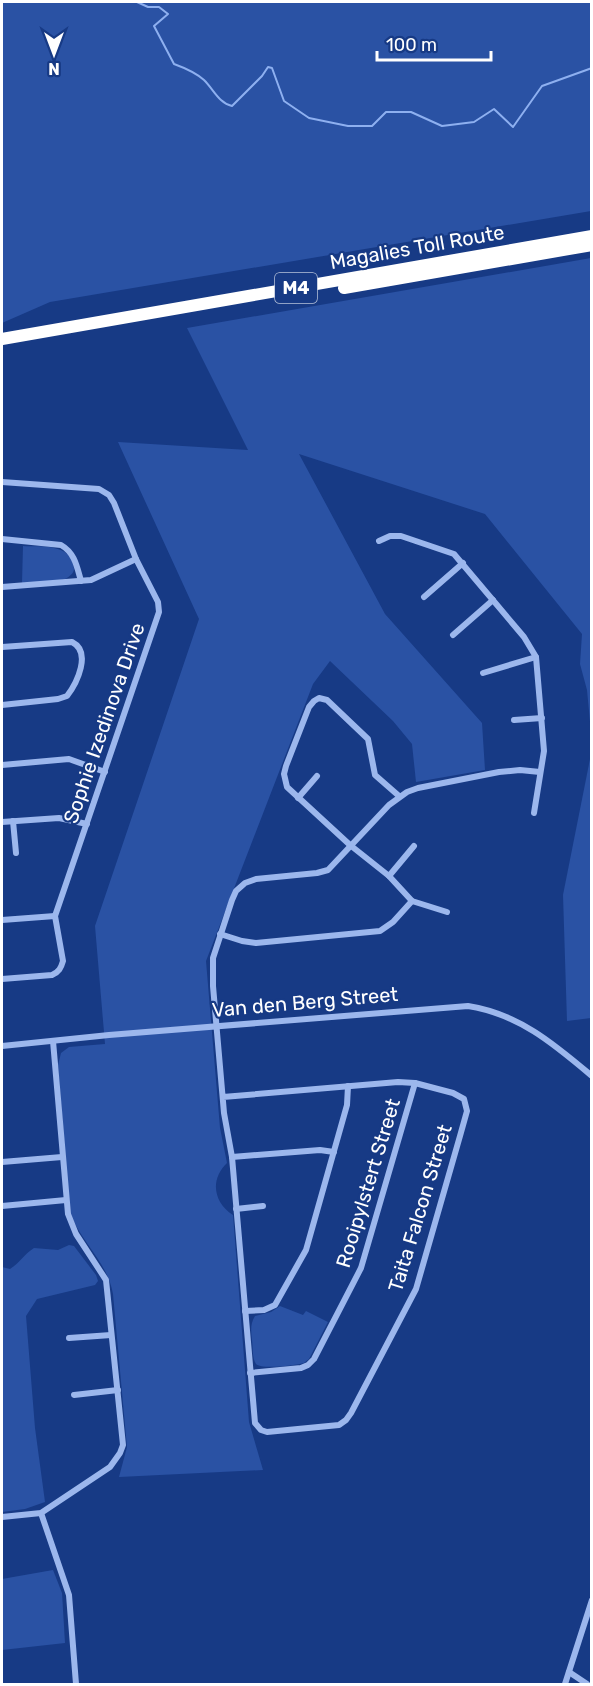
<svg xmlns="http://www.w3.org/2000/svg" width="593" height="1686" font-family="Rubik,sans-serif">
	<rect width="100%" height="100%" fill="#173a85"/>
	<g fill="#2a52a4">
		<path d="M2 2H591V211L50 302 2 323Z"/>
		<path d="M591 258V732L587 690 580 664 582 634 485 514 299 454 385 614 482 723 485 770 416 782 412 744 393 721 330 661 313 684 206 961 220 1128 227 1163C210 1179 213 1202 233 1215L249 1422 263 1470 119 1477 127 1447 113 1294C108 1263 81 1242 70 1213L58 1065 61 1053 69 1047 105 1044 95 926 199 619 118 442 248 450 187 328Z"/>
		<path d="M23 546C42 547 72 543 74 569 74 573 69 577 65 579 52 583 35 582 22 583Z"/>
		<path d="M591 754V1018L567 1021 563 895Z"/>
		<path d="M69 1245 74 1246 96 1275 98 1281 95 1285 37 1299 26 1316 35 1428 45 1502 25 1509 2 1512V1267L10 1269C20 1263 24 1254 34 1248L58 1250Z"/>
		<path d="M280 1306 303 1315 306 1311 328 1322 309 1359 304 1363C297 1365 262 1370 256 1364 252 1358 253 1347 252 1340 251 1331 250 1324 255 1316L271 1312Z"/>
		<path d="M53 1570 62 1593 65 1643 2 1650V1579Z"/>
	</g>
	<g fill="none" stroke-linecap="round" stroke-linejoin="round">
		<path stroke="#8eb0f0" stroke-width="2" d="M137 2 148 7H159L168 14 154 26 174 64C185 68 195 72 204 80 214 90 219 103 232 106L262 76 268 67 272 68 284 101 309 118 348 126H372L386 112H411L442 126 474 122 494 109 513 127 542 86 592 68"/>
		<g stroke="#9cb7ed" stroke-width="6">
			<path d="M2 482 99 489 109 495 114 503 136 559 158 602 159 612 55 916 63 961C61 968 59 972 52 975L2 979"/>
			<path d="M2 539 61 545C75 553 77 567 81 581"/>
			<path d="M379 541 390 536H401L454 554 524 637 536 657 544 751 534 813"/>
			<path d="M2 587 91 580 136 559"/>
			<path d="M424 597 463 563"/>
			<path d="M453 635 493 600"/>
			<path d="M2 647 72 642C92 652 77 683 67 696L58 699 2 705"/>
			<path d="M483 673 536 657"/>
			<path d="M514 720 542 718"/>
			<path d="M2 765 69 759 105 772"/>
			<path d="M399 796 375 775 368 739 327 700 319 698 314 701 309 707 286 766 284 774 287 787 350 845 389 876 412 901 447 912"/>
			<path d="M298 798 317 776"/>
			<path d="M13 821 16 853"/>
			<path d="M2 822 59 818 87 824"/>
			<path d="M389 876 414 846"/>
			<path d="M2 920 55 916"/>
			<path d="M220 934 242 941 256 943 380 931 393 922 412 901"/>
			<path d="M2 1046 109 1035 468 1006C519 1014 554 1044 592 1076"/>
			<path d="M223 1097 398 1082 415 1083 453 1093 464 1099 467 1111 460 1136 416 1289 351 1413 346 1420 339 1425 267 1432 261 1430 255 1423 232 1157 224 1113 213 986V958L232 900 236 891 245 883 256 879 317 873 328 870 389 805 407 792 418 788 499 772 520 770 540 772"/>
			<path d="M232 1157 320 1150 334 1152"/>
			<path d="M2 1162 62 1157"/>
			<path d="M2 1206 66 1200"/>
			<path d="M236 1209 263 1206"/>
			<path d="M245 1311 264 1310 275 1305 306 1250 347 1105 348 1086"/>
			<path d="M69 1338 111 1335"/>
			<path d="M250 1373 301 1368 308 1365 314 1359 361 1268 415 1083"/>
			<path d="M74 1395 118 1390"/>
			<path d="M41 1513 69 1595 76 1684"/>
			<path d="M2 1517 41 1513 110 1467 120 1453 123 1445 106 1280 76 1234 68 1214 53 1041"/>
			<path d="M569 1672 587 1684"/>
			<path d="M565 1684 592 1600"/>
		</g>
		<g stroke="#fff" stroke-width="12">
			<path d="M344 288 592 245"/>
			<path d="M2 339 592 236"/>
		</g>
	</g>
	<g text-anchor="middle" stroke-width="4.5" stroke-linejoin="round" paint-order="stroke">
		<rect fill="#173a85" stroke="#b9c4da" stroke-width="1.5" x="275" y="273" width="42" height="30" rx="4.5"/>
		<g font-size="18" font-weight="bold" fill="#fff">
			<text x="296" y="294">M4</text>
		</g>
		<g font-size="20" fill="#fff" stroke="#173a85">
			<text transform="translate(417 247) rotate(-10)" y="7">Magalies Toll Route</text>
			<text transform="translate(104 723) rotate(-71)" y="7">Sophie Izedinova Drive</text>
			<text transform="translate(305 1002) rotate(-5)" y="7">Van den Berg Street</text>
			<text transform="translate(368 1183) rotate(-73)" y="7">Rooipylstert Street</text>
			<text transform="translate(420 1208) rotate(-73)" y="7">Taita Falcon Street</text>
		</g>
	</g>
	<rect width="593" height="1686" fill="none" stroke="#ffffff" stroke-width="6"/>
	<g transform="translate(54 54) rotate(180)" stroke="#173a85" stroke-width="4.5" paint-order="stroke">
	<path d="M0-4.5L10 22L0 15L-10 22Z" fill="#ffffff"/>
	<text y="-9" font-size="16" font-weight="bold" text-anchor="middle" fill="#ffffff">N</text>
	</g>
	<path d="M377 51v9h114v-9" fill="none" stroke="#ffffff" stroke-width="3"/>
	<text x="386" y="51" font-size="18" fill="#ffffff" stroke="#173a85" stroke-width="4.5" paint-order="stroke">100 m</text>
</svg>
